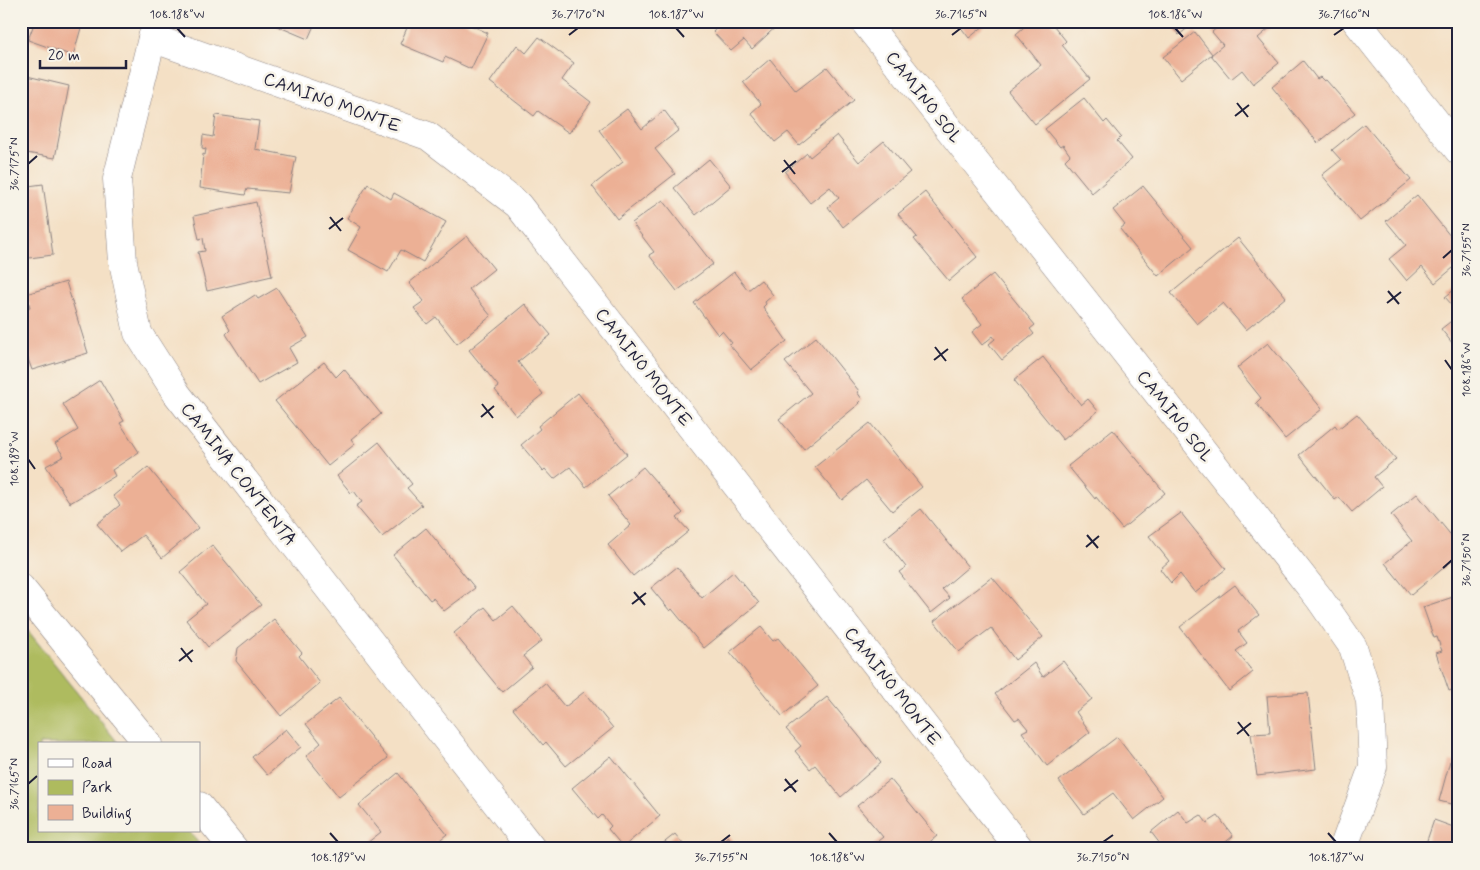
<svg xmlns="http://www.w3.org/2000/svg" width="1480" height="870" font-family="Mynerve,sans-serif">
	<rect width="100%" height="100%" fill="#f7f3e8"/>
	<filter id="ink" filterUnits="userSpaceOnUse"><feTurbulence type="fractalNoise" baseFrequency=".02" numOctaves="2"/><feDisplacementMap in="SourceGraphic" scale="10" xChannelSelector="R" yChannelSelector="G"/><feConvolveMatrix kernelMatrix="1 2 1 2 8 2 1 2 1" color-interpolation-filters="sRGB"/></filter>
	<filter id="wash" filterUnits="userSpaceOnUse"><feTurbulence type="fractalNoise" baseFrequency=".0096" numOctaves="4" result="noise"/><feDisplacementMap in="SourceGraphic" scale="20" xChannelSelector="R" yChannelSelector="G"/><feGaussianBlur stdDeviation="1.12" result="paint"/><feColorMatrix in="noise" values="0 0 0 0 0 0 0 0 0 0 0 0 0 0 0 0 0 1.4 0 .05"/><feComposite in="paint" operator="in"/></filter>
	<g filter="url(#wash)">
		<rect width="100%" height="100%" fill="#f4e0c5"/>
		<path fill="#aebb5e" stroke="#686e4c" d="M21 622 119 744H39V831H189L203 849H21Z"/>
		<g id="blocks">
			<g fill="#ecb095">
				<path d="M35 21H83L73 56 28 40Z"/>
				<path d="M265 21H316L308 39Z"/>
				<path d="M410 21H462L488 33 471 69 445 57 443 62 400 44Z"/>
				<path d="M723 21H782L752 49 744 40 731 51 713 32Z"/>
				<path d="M956 21H990L969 38Z"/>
				<path d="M1031 21H1050L1066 41 1062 45 1090 79 1035 124 1008 91 1041 65 1016 34Z"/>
				<path d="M1167 21H1196L1179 35Z"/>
				<path d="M1225 21H1278L1258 38 1279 63 1253 84 1242 70 1231 79 1211 55 1223 45 1212 32Z"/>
				<path d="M1195 32 1212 54 1181 79 1163 57Z"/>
				<path d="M539 37 574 63 562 80 591 102 569 133 538 111 534 116 490 82 517 45 526 53Z"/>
				<path d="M770 59 796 91 827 67 854 100 799 145 788 132 775 142 751 113 761 104 743 82Z"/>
				<path d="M1303 61 1317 79 1320 77 1324 81 1326 80 1355 113 1318 143 1272 87Z"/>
				<path d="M27 76 69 86 55 158 21 152V110Z"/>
				<path d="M1084 98 1104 123 1107 120 1121 137 1117 141 1132 159 1092 193 1065 160 1070 155 1063 145 1060 147 1045 129Z"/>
				<path d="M627 109 642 129 664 110 679 130 655 149 675 174 617 219 592 186 623 162 599 130Z"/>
				<path d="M216 115 259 121 255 149 296 157 289 193 247 189 245 195 200 188 203 154 205 155 206 149 202 148 203 135 213 137Z"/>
				<path d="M1364 124 1411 180 1360 221 1322 175 1341 160 1332 150Z"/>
				<path d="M837 135 859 162 884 141 910 172 843 227 828 207 839 198 830 187 810 203 785 172 807 153 810 157Z"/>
				<path d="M709 159 731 186 696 215 674 188Z"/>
				<path d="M43 184 53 255 21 259V187Z"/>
				<path d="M368 184 391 199 394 193 446 222 423 262 401 250 388 272 348 250 361 227 347 218Z"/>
				<path d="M1143 186 1193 247 1158 276 1120 229 1125 225 1113 210Z"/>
				<path d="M925 192 977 257 949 281 914 239 917 237 898 214Z"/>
				<path d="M1417 195 1459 247V263L1435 283 1422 267 1407 281 1389 259 1406 245 1386 221Z"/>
				<path d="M663 200 713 264 677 291 649 255 654 252 632 223Z"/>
				<path d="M256 202 272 276 207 291 198 252 205 251 203 238 199 239 194 216Z"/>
				<path d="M467 236 494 269 469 289 491 316 457 344 436 317 427 324 414 308 424 301 409 283Z"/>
				<path d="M1238 238 1286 297 1246 330 1223 303 1197 324 1171 293Z"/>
				<path d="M734 272 748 290 761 280 773 295 765 302 766 304 763 307 787 341 751 370 729 344 732 343 722 331 718 335 694 303Z"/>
				<path d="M993 274 1035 325 1030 329 1034 334 1002 360 989 344 995 339 993 336 982 345 972 332 982 324 962 299Z"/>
				<path d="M66 282 88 353 32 370 21 340V310L30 307 26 294Z"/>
				<path d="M1459 286V313L1445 297Z"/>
				<path d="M277 288 308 337 289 348 297 362 258 384 226 334 230 330 222 316 255 295 258 299Z"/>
				<path d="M525 304 551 335 518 362 543 394 516 416 495 390 499 387 469 350Z"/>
				<path d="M1459 315V348L1457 349 1441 329Z"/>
				<path d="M816 337 859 391 857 392 862 399 859 402 860 403 804 449 779 419 811 393 785 362Z"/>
				<path d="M1268 343 1322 409 1285 439 1256 403 1261 398 1237 368Z"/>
				<path d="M1043 357 1081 405 1088 399 1098 411 1063 440 1014 380Z"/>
				<path d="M324 362 336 377 344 369 381 414 351 439 355 444 328 466 275 401Z"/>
				<path d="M100 380 124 421 120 423 139 452 112 470 115 476 70 503 46 466 64 456 55 444 78 430 63 404Z"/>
				<path d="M578 393 627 454 586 487 570 467 554 479 545 469 543 471 521 445 540 429 538 426Z"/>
				<path d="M1357 414 1396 459 1374 477 1382 487 1352 512 1339 497 1335 500 1299 455 1335 425 1338 429Z"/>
				<path d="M870 423 922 487 892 511 866 480 842 500 815 467Z"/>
				<path d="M1113 430 1165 493 1122 529 1096 497 1095 499 1068 466Z"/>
				<path d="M379 442 412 484 407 488 422 505 382 537 356 506 362 502 354 491 351 493 337 476Z"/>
				<path d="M148 467 198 528 162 558 143 535 121 552 97 524 120 505 113 496Z"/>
				<path d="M643 467 683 513 677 518 689 531 633 576 608 545 631 525 608 496Z"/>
				<path d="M1417 494 1459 545V555L1411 595 1385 563 1412 541 1391 515Z"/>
				<path d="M921 509 968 567 942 589 950 598 931 613 899 572 906 567 884 539Z"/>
				<path d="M1181 513 1226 569 1195 593 1180 574 1171 583 1160 569 1169 561 1149 536Z"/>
				<path d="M426 528 475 588 444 611 433 598 430 600 393 555Z"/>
				<path d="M212 545 261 605 208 647 186 620 206 604 180 572Z"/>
				<path d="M677 567 702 598 733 572 759 603 704 648 672 609 670 611 651 588Z"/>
				<path d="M992 577 1043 637 1015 660 991 628 959 652 934 621Z"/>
				<path d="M1235 585 1259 615 1238 631 1247 643 1236 651 1253 672 1229 691 1180 627Z"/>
				<path d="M1459 595V687L1449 691 1436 653 1442 651 1437 637 1434 638 1423 607Z"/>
				<path d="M513 606 542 641 523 656 532 667 502 692 454 633 485 607 496 620Z"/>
				<path d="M274 619 302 653 299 656 320 683 281 716 236 661 238 648Z"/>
				<path d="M761 627 773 641 778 638 818 686 782 716 730 652Z"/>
				<path d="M1063 661 1092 699 1076 712 1090 732 1047 766 1022 732 1028 729 1019 718 1015 720 995 694 1034 663 1043 677Z"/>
				<path d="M545 683 565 707 584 692 613 728 566 766 546 742 543 745 513 709Z"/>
				<path d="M1308 693 1316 769 1257 776 1251 734 1270 733 1267 696Z"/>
				<path d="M827 697 881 763 841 797 815 765 810 769 795 751 801 746 786 729Z"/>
				<path d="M339 698 388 758 339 797 306 756 321 743 306 724Z"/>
				<path d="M286 729 301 747 267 775 252 757Z"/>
				<path d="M1117 737 1163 797 1134 820 1113 793 1084 814 1059 781Z"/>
				<path d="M1458 754H1459V806L1439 801 1450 761 1456 762Z"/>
				<path d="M611 756 660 816 623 847 608 829 611 826 602 815 598 819 572 788Z"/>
				<path d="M398 773 447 834 429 849H372L367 843 381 832 359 805Z"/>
				<path d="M890 779 937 836 921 849H868L883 837 857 806Z"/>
				<path d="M1178 810 1188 823 1201 815 1207 823 1218 816 1233 836 1221 846 1223 849H1164L1151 832Z"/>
				<path d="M1434 820 1459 829V849H1424Z"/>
				<path d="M675 834 687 849H656Z"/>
				<path d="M728 836 738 849H712Z"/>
			</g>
		</g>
	</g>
	<g filter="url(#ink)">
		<use href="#blocks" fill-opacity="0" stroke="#8b8180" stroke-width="1"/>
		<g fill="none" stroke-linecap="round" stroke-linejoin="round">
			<defs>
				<g id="street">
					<path d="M864 21 1319 598 1353 647 1370 701 1373 767 1343 849"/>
					<path d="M1356 21 1459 151"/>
					<path d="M159 22 152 38 117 179 123 262 138 333 177 394 532 849"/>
					<path d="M152 38 428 136 518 205 1020 849"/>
					<path d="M21 588 148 744"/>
					<path d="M199 806 234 849"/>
				</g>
			</defs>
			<use href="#street" stroke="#8b8180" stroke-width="29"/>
			<use href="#street" stroke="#fff" stroke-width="28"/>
		</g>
	</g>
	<path fill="none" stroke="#22223b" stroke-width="2" d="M177 28 185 37M676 28 684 37M1175 28 1183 37M569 35 578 28M952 35 961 28M1334 35 1344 28M1237 103 1248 117M1235 116 1249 105M784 160 795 174M28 164 37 156M782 172 796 161M330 217 341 231M329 229 343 218M1443 258 1452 250M1388 291 1399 304M1387 303 1401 292M935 347 946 361M934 360 948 349M1445 360 1452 370M482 404 493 418M481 417 494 406M28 459 35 469M1087 535 1098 548M1086 547 1099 536M1443 568 1452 560M634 592 645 605M632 604 646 593M181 648 192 662M179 661 193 650M1238 722 1249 736M1237 734 1251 723M785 779 796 792M28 784 37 776M784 791 798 780M330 833 338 842M829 833 837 842M1328 833 1336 842M721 842 730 835M1103 842 1113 835"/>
	<g text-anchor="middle" stroke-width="5" stroke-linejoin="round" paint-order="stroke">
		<g font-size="18" fill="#22223b" stroke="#f7f3e8">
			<text transform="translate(924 97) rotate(52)" y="6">CAMINO SOL</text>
			<text transform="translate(332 102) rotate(20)" y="6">CAMINO MONTE</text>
			<text transform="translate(644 367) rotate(52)" y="6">CAMINO MONTE</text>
			<text transform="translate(1175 416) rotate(52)" y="6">CAMINO SOL</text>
			<text transform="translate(239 474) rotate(52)" y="6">CAMINA CONTENTA</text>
			<text transform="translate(893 686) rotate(52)" y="6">CAMINO MONTE</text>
		</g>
	</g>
	<rect width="1480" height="870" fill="none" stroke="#f7f3e8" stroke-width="55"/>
	<rect x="38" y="742" width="162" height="90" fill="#f7f3e8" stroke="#a29fa3"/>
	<rect x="48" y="759" width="25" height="8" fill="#ffffff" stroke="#a29fa3"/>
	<text x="82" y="768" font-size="15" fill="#22223b">Road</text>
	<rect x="48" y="780" width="25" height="15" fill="#aebb5e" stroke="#a29fa3"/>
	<text x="82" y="792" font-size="15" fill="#22223b">Park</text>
	<rect x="48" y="805" width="25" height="15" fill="#ecb095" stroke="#a29fa3"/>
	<text x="82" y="818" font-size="15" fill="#22223b">Building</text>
	<path d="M40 60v8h86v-8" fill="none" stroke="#22223b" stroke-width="2.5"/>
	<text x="48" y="60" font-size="15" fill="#22223b" stroke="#f7f3e8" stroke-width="4" paint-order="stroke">20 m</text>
	<rect x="28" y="28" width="1424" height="814" fill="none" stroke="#22223b" stroke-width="2"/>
	<g font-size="12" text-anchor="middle" fill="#22223b">
		<text x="177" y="18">108.188°W</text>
		<text x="578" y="18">36.7170°N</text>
		<text x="676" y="18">108.187°W</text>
		<text x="961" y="18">36.7165°N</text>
		<text x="1175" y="18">108.186°W</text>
		<text x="1344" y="18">36.7160°N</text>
		<text transform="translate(14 164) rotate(-90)" y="4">36.7175°N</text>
		<text transform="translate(1466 250) rotate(-90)" y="4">36.7155°N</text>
		<text transform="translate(1466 370) rotate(-90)" y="4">108.186°W</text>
		<text transform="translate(14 459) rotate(-90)" y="4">108.189°W</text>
		<text transform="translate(1466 560) rotate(-90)" y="4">36.7150°N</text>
		<text transform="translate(14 784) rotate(-90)" y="4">36.7165°N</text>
		<text x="338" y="861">108.189°W</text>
		<text x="721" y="861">36.7155°N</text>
		<text x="837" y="861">108.188°W</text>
		<text x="1103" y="861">36.7150°N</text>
		<text x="1336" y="861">108.187°W</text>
	</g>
</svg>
